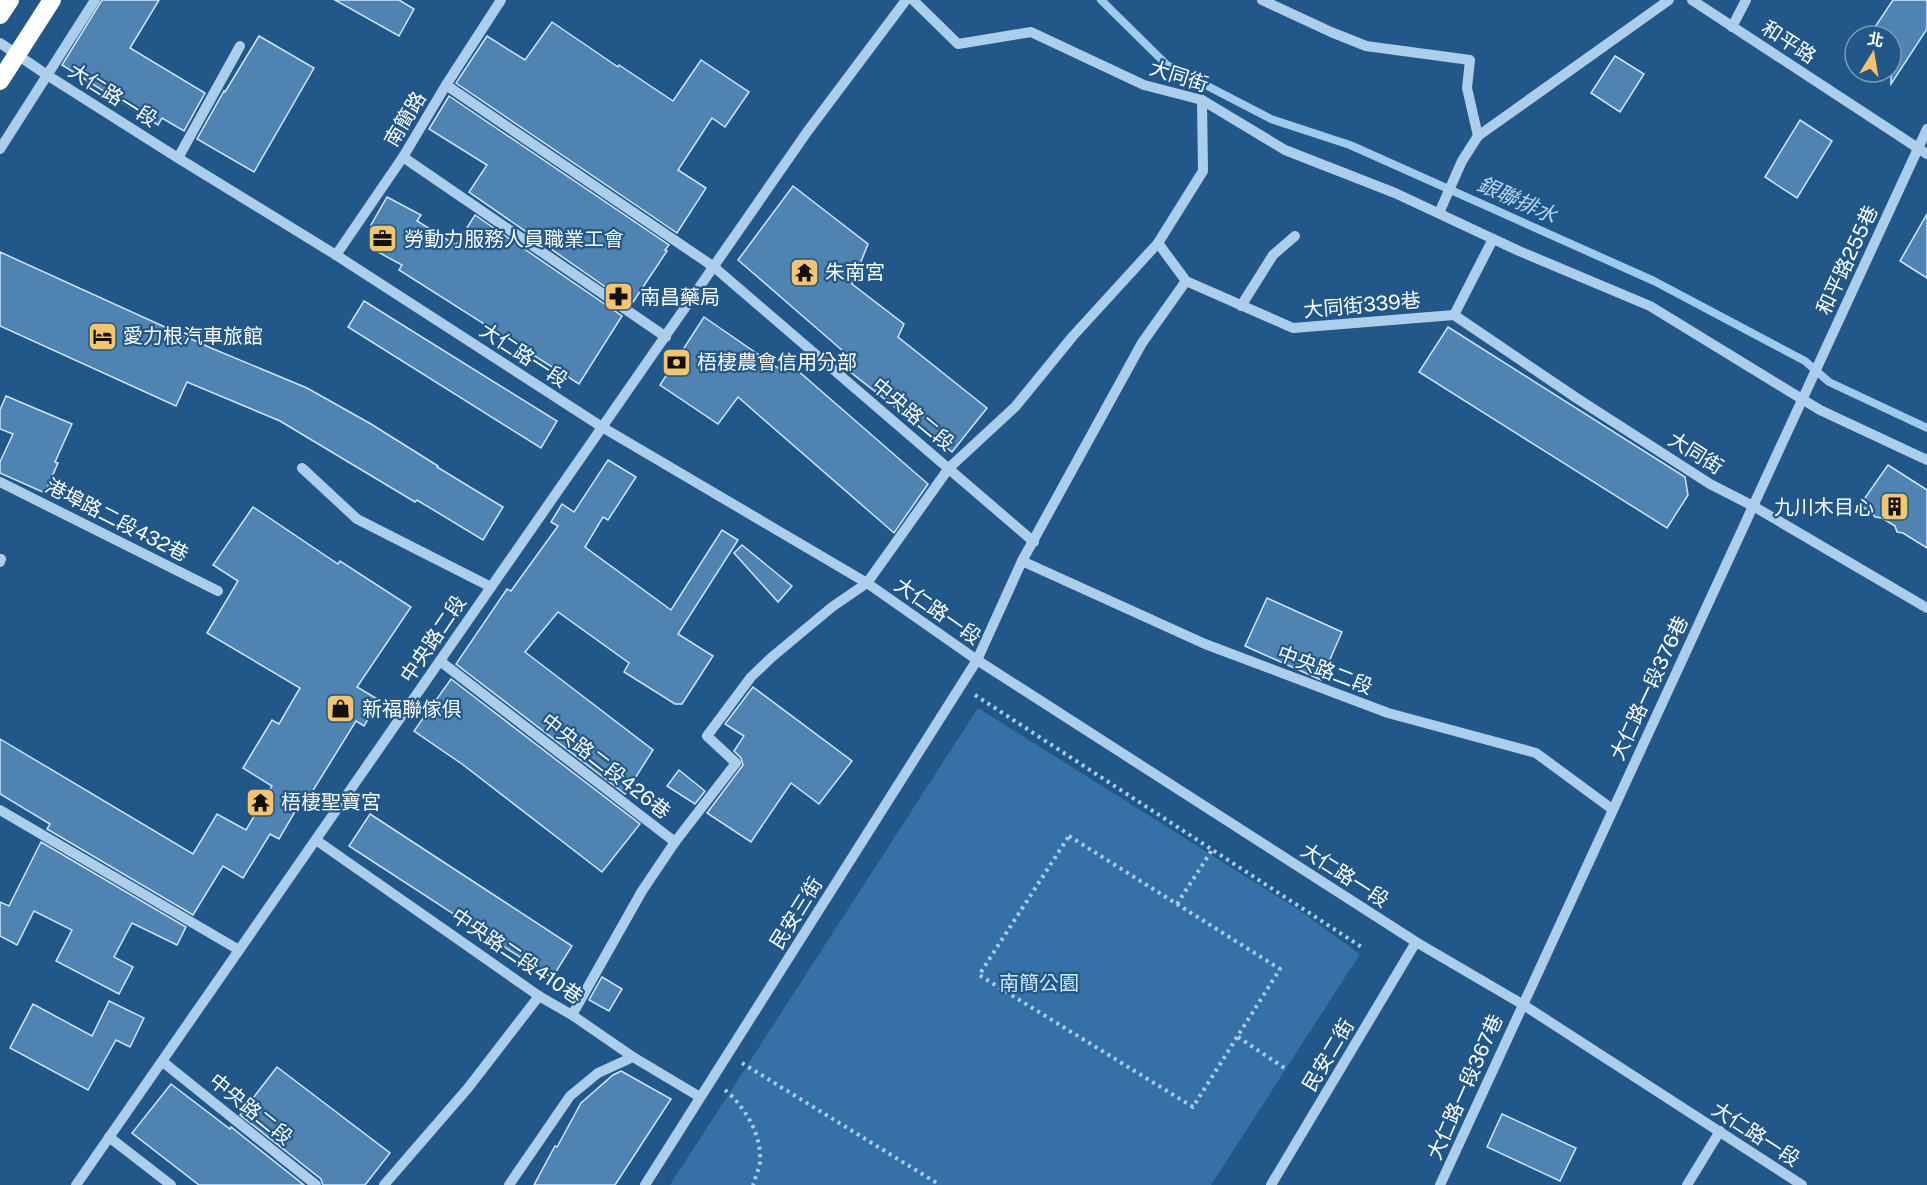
<svg xmlns="http://www.w3.org/2000/svg" width="1927" height="1185" font-family="'Public Sans','Noto Sans TC',sans-serif">
	<rect width="100%" height="100%" fill="#215789"/>
	<path fill="#3571a6" d="M978 708 1296 908 1360 954 1211 1185H670Z"/>
	<g fill="none" stroke-linecap="round" stroke-linejoin="round">
		<path stroke="#a0caec" stroke-width="8" d="M1101 0 1167 65 1271 119 1350 145 1654 281 1805 361 1829 382 1927 428"/>
	</g>
	<g fill="#4e83b2" stroke="#d1e6f8" stroke-width="1.5">
		<path d="M102 0H159L130 48 205 93 184 131 162 118 158 125 62 65Z"/>
		<path d="M335 0H399L414 9 399 36Z"/>
		<path d="M1893 0H1927V29L1891 84V36H1869Z"/>
		<path d="M552 22 618 67 619 65 673 101 701 60 749 92 725 127 712 118 678 170 706 188 677 233 456 83 487 36 525 60Z"/>
		<path d="M259 36 314 68 254 172 197 139 224 91 225 92Z"/>
		<path d="M1615 56 1644 74 1620 112 1591 93Z"/>
		<path d="M449 96 669 245 665 250 667 251 633 302 632 301 630 304 469 192 487 165 429 129Z"/>
		<path d="M1800 120 1832 141 1797 198 1765 177Z"/>
		<path d="M793 186 868 244 852 284 904 324 898 337 987 408 952 452 844 367 851 358 738 260Z"/>
		<path d="M387 197 421 215 417 221 456 245 475 215 622 316 579 384 399 270 402 265 378 252 372 240 371 225Z"/>
		<path d="M1927 214V278L1900 261Z"/>
		<path d="M0 252 211 348 307 388 371 424 438 466 437 467 503 507 483 540 417 500 415 502 280 421 187 382 176 406 0 326Z"/>
		<path d="M364 301 557 421 541 448 348 327Z"/>
		<path d="M704 317 778 368 782 363H789L928 484 894 533 738 397 718 424 660 385Z"/>
		<path d="M1448 327 1685 477 1688 495 1667 528 1419 372Z"/>
		<path d="M6 396 72 424 55 462 58 463 45 493 0 473V462L13 434 0 429V410Z"/>
		<path d="M608 460 636 477 608 520 603 517 585 547 671 610 722 530 738 540 678 634 713 656 682 704H675L624 672 629 663 558 612 525 652 653 750 625 794 456 664 507 589 511 591 558 526 551 522 562 504 574 512Z"/>
		<path d="M1888 465 1927 490V548L1903 533 1897 532 1895 526 1882 518 1875 517 1873 514 1860 505Z"/>
		<path d="M253 507 338 564 340 561 411 607 357 687 379 700 364 726 356 721 304 805 300 803 279 839 270 834 243 878 223 866 193 915 47 829 50 824 0 794V739L193 854 217 814 246 830 272 786 243 768 272 720 279 724 300 688 207 633 238 581 213 565Z"/>
		<path d="M742 545 792 586 778 602 734 553Z"/>
		<path d="M1267 598 1342 632 1321 680 1245 646Z"/>
		<path d="M451 679 640 824 602 872 462 764 414 731Z"/>
		<path d="M753 687 852 761 819 804 791 783 751 842 707 813 743 765 741 758 734 751 744 736 725 724Z"/>
		<path d="M679 770 705 791 695 804 667 786Z"/>
		<path d="M370 814 572 946 552 978 349 846Z"/>
		<path d="M41 842 186 927 177 945 132 923 114 957 133 967 119 994 56 961 72 930 34 911 17 945 0 936V902L9 906Z"/>
		<path d="M602 977 622 989 609 1011 589 1000Z"/>
		<path d="M109 1001 144 1018 130 1047 116 1040 88 1090 10 1048 33 1004 92 1036Z"/>
		<path d="M277 1067 390 1153 365 1185H323L321 1179 240 1115Z"/>
		<path d="M621 1071 671 1099 615 1185H534L555 1146 557 1147 581 1103 613 1075Z"/>
		<path d="M171 1084 230 1129 231 1127 304 1185H199L132 1133Z"/>
		<path d="M1502 1114 1576 1148 1560 1181 1487 1147Z"/>
	</g>
	<g fill="none" stroke-linecap="round" stroke-linejoin="round">
		<g stroke="#acceea" stroke-width="4" stroke-dasharray="3 4.5" stroke-linecap="butt">
			<path d="M975 695 1363 948"/>
			<path d="M1069 836 1280 969 1193 1107 979 975Z"/>
			<path d="M1177 904 1212 850"/>
			<path d="M1238 1037 1286 1069"/>
			<path d="M742 1063 940 1185"/>
			<path d="M725 1090C745 1107 762 1135 760 1162 759 1169 755 1178 753 1185"/>
		</g>
		<g stroke="#acceea" stroke-width="10">
			<path d="M913 0 958 44 1031 32 1144 85 1202 100 1285 150 1395 193 1519 251 1650 306 1820 410 1927 460"/>
			<path d="M1262 0 1331 32 1366 46 1470 60 1467 88 1478 136"/>
			<path d="M1692 0 1927 154"/>
			<path d="M1732 27 1746 0"/>
			<path d="M0 43 47 75 178 158 336 255 602 427 867 583 977 660 1416 942 1522 1004 1802 1185"/>
			<path d="M446 85 714 267 1034 542"/>
			<path d="M0 149 95 0"/>
			<path d="M403 157 666 337"/>
			<path d="M178 158 240 46"/>
			<path d="M1439 213 1462 161 1478 136 1669 0"/>
			<path d="M1158 243 1186 281 1293 328 1454 315"/>
			<path d="M336 255 403 157 446 85 501 0"/>
			<path d="M1241 306 1273 255 1295 236"/>
			<path d="M1454 315 1578 399 1710 484 1753 506 1927 608"/>
			<path d="M1454 315 1493 239"/>
			<path d="M302 468 357 519 491 587"/>
			<path d="M0 482 218 591"/>
			<path d="M1022 561 1205 644 1388 713 1536 753 1612 809"/>
			<path d="M0 562 1 559"/>
			<path d="M440 661 675 842 642 891 572 1015"/>
			<path d="M0 810 239 950"/>
			<path d="M316 840 539 996 572 1015 633 1057 700 1097"/>
			<path d="M675 842 736 763 707 736 751 677 772 657 832 607 867 583 949 468 1015 407 1073 336 1158 243 1203 171 1202 100"/>
			<path d="M163 1062 316 1185"/>
			<path d="M109 1137 171 1185"/>
			<path d="M76 1185 807 132 906 0"/>
			<path d="M384 1185 468 1088 539 996"/>
			<path d="M509 1185 570 1096 598 1073 633 1057"/>
			<path d="M645 1185 977 660 1022 561 1142 343 1186 281"/>
			<path d="M1271 1185 1416 942"/>
			<path d="M1440 1185 1927 129"/>
			<path d="M1687 1185 1720 1131"/>
		</g>
		<path stroke="#fff" stroke-width="18" d="M0 15 10 0"/>
		<path stroke="#fff" stroke-width="18" d="M0 81 52 0"/>
	</g>
	<defs>
		<symbol id="office-square" viewBox="-11 -11 22 22"><rect x="-9" y="-9" width="18" height="18" rx="4" fill="#f7c46e" stroke="#215789"/><path d="M-6-3h4V-5.5h4V-3h4V5H-6ZM-1-4.5V-3h2v-1.5ZM-6 0V1H6V0Z" fill="#111"/></symbol>
		<symbol id="temple-square" viewBox="-11 -11 22 22"><rect x="-9" y="-9" width="18" height="18" rx="4" fill="#f7c46e" stroke="#215789"/><path d="M0-6L5-2H3V0L6.5 2.5H4V6H1.5V3h-3V6H-4V2.5H-6.5L-3 0V-2H-5Z" fill="#111"/></symbol>
		<symbol id="pharmacy-square" viewBox="-11 -11 22 22"><rect x="-9" y="-9" width="18" height="18" rx="4" fill="#f7c46e" stroke="#215789"/><path d="M-2-6h4v4h4v4h-4v4h-4v-4h-4v-4h4Z" fill="#111"/></symbol>
		<symbol id="hotel-square" viewBox="-11 -11 22 22"><rect x="-9" y="-9" width="18" height="18" rx="4" fill="#f7c46e" stroke="#215789"/><path d="M-6-4.5h1.5V1H6V5H4.5V3h-9V5H-6ZM-4 0a1.8 1.8 0 1 1 3.6 0ZM.5 0V-2.5h3Q6-2.5 6 0Z" fill="#111"/></symbol>
		<symbol id="bank-square" viewBox="-11 -11 22 22"><rect x="-9" y="-9" width="18" height="18" rx="4" fill="#f7c46e" stroke="#215789"/><path d="M-6-4H6V4H-6ZM0-2.3a2.3 2.3 0 1 0 0 4.6a2.3 2.3 0 1 0 0-4.6Z" fill="#111"/></symbol>
		<symbol id="building-square" viewBox="-11 -11 22 22"><rect x="-9" y="-9" width="18" height="18" rx="4" fill="#f7c46e" stroke="#215789"/><path d="M-4-6H4V6H1V3H-1V6H-4ZM-2.5-4.3h1.7v1.8h-1.7ZM.8-4.3h1.7v1.8H.8ZM-2.5-1h1.7V.8h-1.7ZM.8-1h1.7V.8H.8Z" fill="#111"/></symbol>
		<symbol id="shop-square" viewBox="-11 -11 22 22"><rect x="-9" y="-9" width="18" height="18" rx="4" fill="#f7c46e" stroke="#215789"/><path d="M-5-2.5h2.3a2.7 3.5 0 0 1 5.4 0H5L5.5 6h-11ZM-1.5-2.5h3a1.5 2.3 0 0 0-3 0Z" fill="#111"/></symbol>
	</defs>
	<g fill-rule="evenodd">
		<use href="#office-square" x="366" y="222" width="33" height="33"/>
		<use href="#temple-square" x="788" y="256" width="33" height="33"/>
		<use href="#pharmacy-square" x="602" y="280" width="33" height="33"/>
		<use href="#hotel-square" x="86" y="320" width="33" height="33"/>
		<use href="#bank-square" x="660" y="346" width="33" height="33"/>
		<use href="#building-square" x="1878" y="490" width="33" height="33"/>
		<use href="#shop-square" x="324" y="692" width="33" height="33"/>
		<use href="#temple-square" x="244" y="786" width="33" height="33"/>
	</g>
	<g text-anchor="middle" stroke-width="4.5" stroke-linejoin="round" paint-order="stroke">
		<g font-size="20" fill="#fff" stroke="#215789">
			<text transform="translate(1789 42) rotate(33)" y="7">和平路</text>
			<text transform="translate(1179 76) rotate(18)" y="7">大同街</text>
			<text transform="translate(113 95) rotate(32)" y="7">大仁路一段</text>
			<text transform="translate(405 119) rotate(-59)" y="7">南簡路</text>
			<text transform="translate(1847 260) rotate(-65)" y="7">和平路255巷</text>
			<text transform="translate(1362 305) rotate(-5)" y="7">大同街339巷</text>
			<text transform="translate(524 355) rotate(33)" y="7">大仁路一段</text>
			<text transform="translate(913 414) rotate(40)" y="7">中央路二段</text>
			<text transform="translate(1696 453) rotate(32)" y="7">大同街</text>
			<text transform="translate(117 520) rotate(27)" y="7">港埠路二段432巷</text>
			<text transform="translate(938 611) rotate(35)" y="7">大仁路一段</text>
			<text transform="translate(433 639) rotate(-56)" y="7">中央路二段</text>
			<text transform="translate(1325 670) rotate(21)" y="7">中央路二段</text>
			<text transform="translate(1649 688) rotate(-65)" y="7">大仁路一段376巷</text>
			<text transform="translate(606 766) rotate(38)" y="7">中央路二段426巷</text>
			<text transform="translate(1345 875) rotate(33)" y="7">大仁路一段</text>
			<text transform="translate(796 913) rotate(-58)" y="7">民安三街</text>
			<text transform="translate(517 956) rotate(34)" y="7">中央路二段410巷</text>
			<text transform="translate(1328 1055) rotate(-59)" y="7">民安二街</text>
			<text transform="translate(1465 1087) rotate(-66)" y="7">大仁路一段367巷</text>
			<text transform="translate(251 1109) rotate(39)" y="7">中央路二段</text>
			<text transform="translate(1756 1134) rotate(33)" y="7">大仁路一段</text>
		</g>
		<g font-size="20" fill="#fff" stroke="#215789" text-anchor="start">
			<text x="404" y="246">勞動力服務人員職業工會</text>
			<text x="825" y="279">朱南宮</text>
			<text x="640" y="304">南昌藥局</text>
			<text x="123" y="343">愛力根汽車旅館</text>
			<text x="697" y="369">梧棲農會信用分部</text>
			<text x="1874" y="514" text-anchor="end">九川木目心</text>
			<text x="362" y="716">新福聯傢俱</text>
			<text x="281" y="809">梧棲聖寶宮</text>
		</g>
		<g font-size="20" fill="#d1e6f8" stroke="#215789">
			<text x="1039" y="990">南簡公園</text>
		</g>
		<g font-size="21" font-style="italic" fill="#b8d7f2" stroke="#215789">
			<text transform="translate(1517 200) rotate(24)" y="7">銀聯排水</text>
		</g>
	</g>
	<g transform="translate(1873 54) rotate(11)"><circle r="28" fill="#215789" stroke="#7a9ab8" stroke-width="1.5"/>
	<path d="M0-4.5L10 22L0 15L-10 22Z" fill="#f7c46e"/>
	<text y="-9" font-size="16" font-weight="bold" text-anchor="middle" fill="#ffffff">北</text>
	</g>
</svg>
